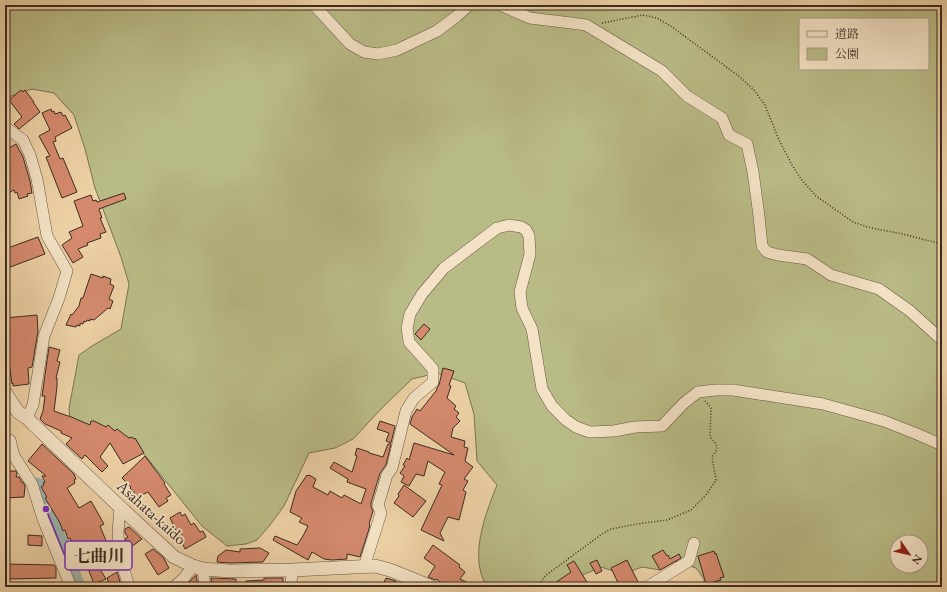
<svg xmlns="http://www.w3.org/2000/svg" width="947" height="592" font-family="'EB Garamond','Noto Serif JP',serif">
	<rect width="100%" height="100%" fill="#edd2a6"/>
	<filter id="stains"><feTurbulence type="fractalNoise" baseFrequency=".005" numOctaves="4"/><feColorMatrix values="0 0 0 0 .2 0 0 0 0 .09 0 0 0 0 .02 0 0 0 .5 -.17"/></filter>
	<radialGradient id="worn" r=".72"><stop offset=".6" stop-color="#630" stop-opacity="0"/><stop offset="1" stop-color="#630" stop-opacity=".3"/></radialGradient>
	<path fill="#b9bb86" stroke="#7a7354" fill-rule="evenodd" d="M5 5H942V587H704V579L696 568 675 561 660 570 642 567 623 574 601 567 578 577 566 587H487C485 582 482 578 481 573 473 546 487 510 497 485L477 461 474 414 465 383 437 373 412 379 382 408 353 439 335 448 309 453 284 506 270 525 257 540 246 544 227 546 202 526 143 453 70 424 69 408 79 355 92 346 121 329 129 284 121 257 95 188 85 149 74 115 54 93 32 89 11 96 5 102ZM800 19H928V69H800ZM897 542H921V566H897Z"/>
	<g fill="none" stroke-linecap="round" stroke-linejoin="round">
		<path stroke="#9bb6af" stroke-width="17" d="M37 486 77 587"/>
	</g>
	<g fill="#d58a6e" stroke="#3c2b22">
		<path d="M21 90 23 92 25 90 34 102H33L40 112 19 129 14 124 22 117 9 100Z"/>
		<path d="M51 109 52 112 54 111 55 114 61 112 63 116 65 115 72 128 55 137 56 141 53 142 60 159 63 158 77 192 62 198 46 157 50 156 39 136 50 130 42 113Z"/>
		<path d="M16 144 23 157 30 181 32 193 27 194 28 196 19 199 17 192 15 193 14 190 8 193 5 188V167L9 164 7 160H8L5 154V150Z"/>
		<path d="M124 193 126 199 99 209 102 218H100L106 232 100 234 101 238 87 243 88 245 78 249 83 257 73 263 62 245 72 238 69 232 83 226 74 201 91 195 93 201 96 200 97 202Z"/>
		<path d="M38 237 45 254 5 269V249Z"/>
		<path d="M91 274 103 278V276L111 279 110 284 114 286 109 299 113 301 110 309 108 308 94 320 90 319V321L87 320 86 322 84 321 83 324 80 323V326L77 325 76 327 66 325 71 314 72 315 79 306 81 298H83Z"/>
		<path d="M37 315 38 331 32 367 28 368 29 384 13 386V383L12 384 10 369 5 370V318Z"/>
		<path d="M424 324 430 329 421 340 415 334Z"/>
		<path d="M49 347 60 350 57 361 60 362 56 378H57V387L54 411 68 416H69L90 425 91 421H94L106 427 108 425 115 431 117 429 129 438 132 437 134 439 135 438 144 453 123 464 110 443 100 457 108 466 102 472 85 455 82 459 66 444 72 438 61 433V431L45 424 40 419 43 411 45 396H42Z"/>
		<path d="M443 368 454 371 449 385 451 386 447 398 456 406 454 409 459 413 456 417 460 421 453 428 451 437 465 441 464 447 468 448 465 461 473 467 464 479 468 481 463 490 466 492 459 520 448 517 440 533 444 541 421 530 442 485 439 484 445 472 428 461 424 476 416 474 409 486 401 482 404 476 400 473 405 466 403 465 407 458 409 460 414 443 454 455 410 424 412 417 417 409 420 411 436 391 437 388 439 385Z"/>
		<path d="M380 421 395 426 391 443 386 441 389 433 377 429Z"/>
		<path d="M42 444 74 474 76 479 74 480 75 483 67 488 79 508 91 501 104 524 100 526 113 558V559L100 569 106 579 94 584 87 566 82 568 70 538 68 539 65 530 63 531 60 523 45 498 47 497 41 487 44 485 43 483 45 482 42 476H46L28 461Z"/>
		<path d="M388 444H391L386 465 380 473 371 503V507L373 511 369 524 370 525 369 529 360 557 347 554V559L332 560 324 559 312 552 308 560 273 540 275 536 297 545 303 536 308 526 299 522 302 518 290 512 296 491 307 475 308 476 309 475 316 479 313 487 328 495 330 491 342 498 344 495 361 504 366 489 347 482 348 479 330 468 334 462 352 472 357 456 355 455 357 448 369 452V453L383 457Z"/>
		<path d="M145 456 165 483 164 484 171 495 166 498 168 501 159 507 148 492 138 497 130 488 131 487 122 478Z"/>
		<path d="M5 471H16L17 473 16 477H19L21 480V482H23L25 486 24 497 5 498Z"/>
		<path d="M404 485 426 501 413 517 394 503 399 496 398 494Z"/>
		<path d="M180 512 182 516 185 514 191 525 194 523 200 532 203 531 206 537 185 549 170 518Z"/>
		<path d="M129 527 142 539 131 547 125 539 128 537 125 533V529Z"/>
		<path d="M28 535 42 536V546L28 545Z"/>
		<path d="M433 545 460 565 459 567 465 572 460 579 477 587H447L436 579 435 580 428 577 435 566 424 558Z"/>
		<path d="M260 548 269 553 263 562 230 563 217 562 218 556 226 550 240 552V549Z"/>
		<path d="M153 549 163 557 169 568 158 575 145 554Z"/>
		<path d="M663 550 667 556 668 555 670 559 679 554 681 558 660 570 652 556Z"/>
		<path d="M714 551 715 554 716 553 724 577 720 578 721 580 706 584 698 556Z"/>
		<path d="M597 560 602 571 596 574 590 563Z"/>
		<path d="M627 560 640 586V587H620L611 568Z"/>
		<path d="M574 561 590 587H549L571 572 567 565Z"/>
		<path d="M5 564 54 565 56 568V578L5 579Z"/>
		<path d="M117 572 121 585 116 587H110L107 578Z"/>
		<path d="M196 575 198 587H184Z"/>
		<path d="M211 578 236 579V587H212Z"/>
		<path d="M264 578H283V584H282V587H246V581L264 580Z"/>
		<path d="M386 578 396 581 394 587H382Z"/>
	</g>
	<g fill="none" stroke-linecap="round" stroke-linejoin="round">
		<defs>
			<g id="minor">
				<path d="M314 5 350 44 364 52 378 54 397 50 437 31 457 16 469 5"/>
				<path d="M500 5 530 18 571 23 586 25 662 71 687 96 722 118 729 135 747 144 753 172 759 216 762 246 767 252 778 255 807 259 831 275 879 289 910 311 942 340"/>
				<path d="M5 127 23 140 30 155 37 179 47 236 67 271 59 298 44 336 33 405 27 418"/>
				<path d="M10 440 14 456 32 484 43 519 71 587"/>
				<path d="M120 507 118 533 120 558 128 583V587"/>
				<path d="M364 567 381 513 378 505 387 475 392 468 406 411 414 398 433 382V369L409 342 407 328 410 314 422 294 444 268 497 228 509 225 521 227 526 230 529 236 530 254 520 292 522 308 532 329 542 389 552 406 566 420 576 427 590 432 614 431 635 427 662 426 684 403 698 392 716 390H733L823 404 884 421 917 434 942 445"/>
				<path d="M203 569 205 587"/>
				<path d="M174 587 184 578 193 566"/>
				<path d="M290 587 293 570"/>
				<path d="M647 587 689 561 694 543"/>
			</g>
			<path id="tertiary" d="M5 392 18 412 27 418 33 424 120 507 174 557 193 566 203 569 230 571 293 570 375 566 390 570 432 587"/>
		</defs>
		<use href="#minor" stroke="#685543" stroke-width="12"/>
		<use href="#tertiary" stroke="#685543" stroke-width="14"/>
		<g stroke="#3c2b22" stroke-width="1.5" stroke-dasharray="1 2" stroke-linecap="butt">
			<path d="M602 23 643 15 657 18 672 27 740 77 754 90 765 105 779 140 792 165 801 179 816 196 853 222 871 228 898 233 942 244"/>
			<path d="M538 587 545 576 602 534 611 529 637 524 667 520 691 510 706 495 716 480 712 457C719 447 718 446 710 437L711 408 705 401"/>
		</g>
		<use href="#minor" stroke="#f3e2c5" stroke-width="11"/>
		<use href="#tertiary" stroke="#f3e2c5" stroke-width="13"/>
	</g>
	<g text-anchor="middle" stroke-width="4" stroke-linejoin="round" paint-order="stroke">
		<g font-size="16" fill="#3c2b22" stroke="#f3e2c5">
			<text transform="translate(152 512) rotate(42)" y="6">Asahata-kaido</text>
		</g>
	</g>
	<path fill="none" stroke="#7b2cbf" stroke-width="1.5" d="M46 509L65 556"/>
	<circle fill="#7b2cbf" stroke="#f3e2c5" stroke-width="1.5" cx="46" cy="509" r="4"/>
	<rect fill="#f3e2c5" stroke="#7b2cbf" stroke-width="1.5" x="65" y="541" width="67" height="29" rx="4"/>
	<g font-size="17" text-anchor="middle" font-weight="bold" fill="#3c2b22">
		<text x="99" y="562">七曲川</text>
	</g>
	<rect width="947" height="592" fill="none" stroke="#edd2a6" stroke-width="20"/>
	<rect x="6" y="6" width="935" height="580" fill="none" stroke="#3c2b22" stroke-width="2"/>
	<rect x="10" y="10" width="927" height="572" fill="none" stroke="#3c2b22"/>
	<rect x="799" y="18" width="130" height="52" fill="#f3e2c5" stroke="#aa9984"/>
	<rect x="807" y="31" width="20" height="6" fill="#f3e2c5" stroke="#aa9984"/>
	<text x="835" y="38" font-size="12" fill="#3c2b22">道路</text>
	<rect x="807" y="48" width="20" height="12" fill="#b9bb86" stroke="#aa9984"/>
	<text x="835" y="58" font-size="12" fill="#3c2b22">公園</text>
	<g transform="translate(909 554) rotate(124)"><circle r="19" fill="#f3e2c5" stroke="#aa9984"/>
	<path d="M0-3L7 15L0 10L-7 15Z" fill="#8f2418"/>
	<text y="-6" font-size="11" font-weight="bold" text-anchor="middle" fill="#3c2b22">N</text>
	</g>
	<rect width="100%" height="100%" filter="url(#stains)"/>
	<rect width="100%" height="100%" fill="url(#worn)"/>
</svg>
